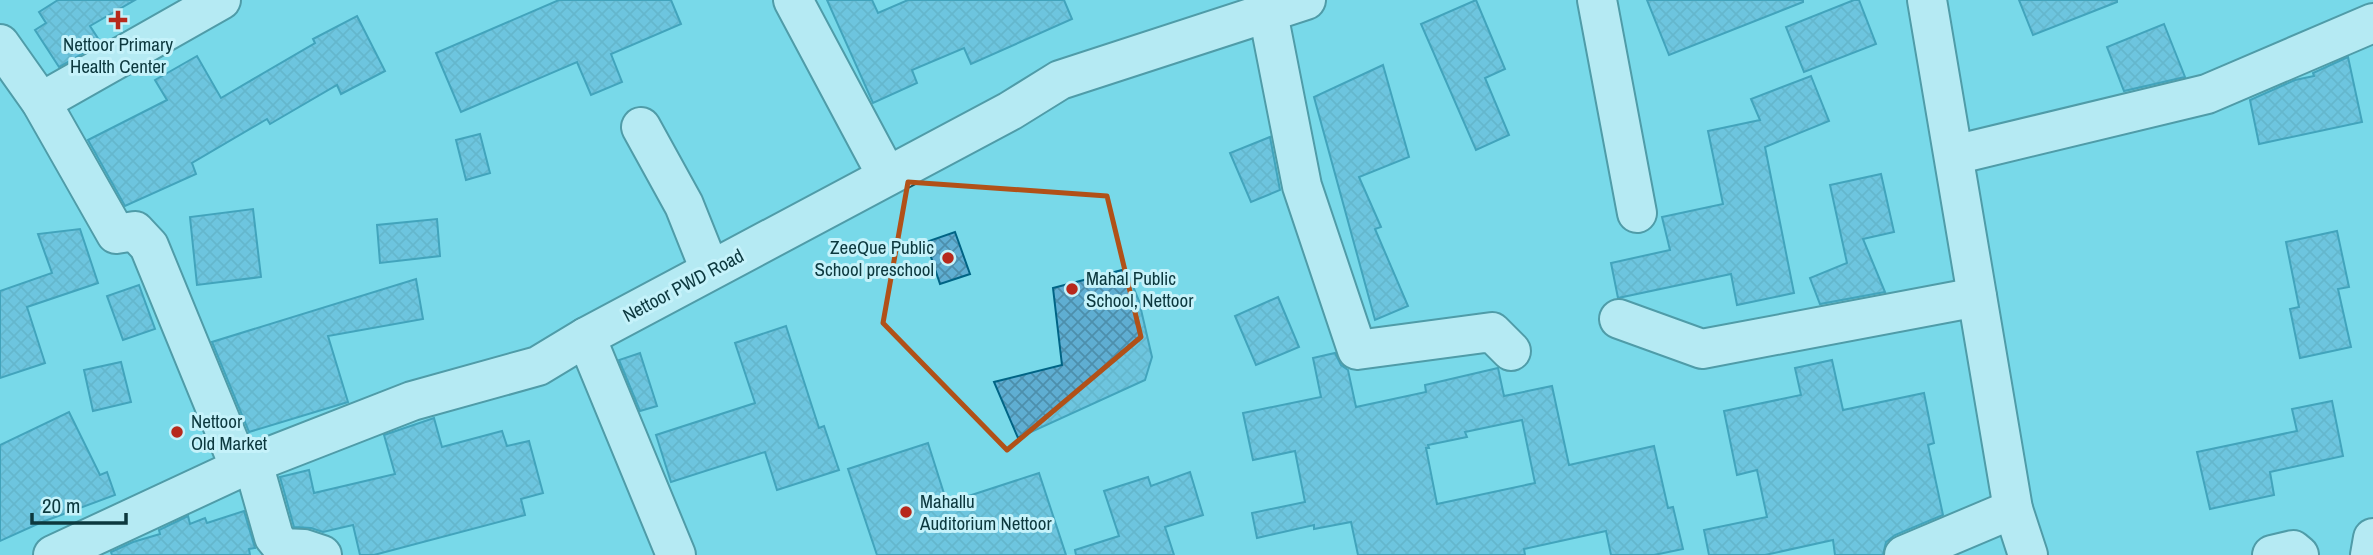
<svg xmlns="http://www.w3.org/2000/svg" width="2373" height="555" font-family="'Archivo Narrow',sans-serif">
	<defs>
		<pattern id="building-cross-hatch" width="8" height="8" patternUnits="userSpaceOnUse" patternTransform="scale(1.75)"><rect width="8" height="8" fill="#5faed2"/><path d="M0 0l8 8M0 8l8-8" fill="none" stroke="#4d8fac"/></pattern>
	</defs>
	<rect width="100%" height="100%" fill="#78d9e9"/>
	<g fill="url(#building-cross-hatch)" stroke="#006485" stroke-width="2" fill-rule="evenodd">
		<path d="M58 0H135L90 26 101 43 59 67 35 30 46 23 39 12Z"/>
		<path d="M559 0H671L681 24 611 54 622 82 591 95 577 62 461 112 436 53Z"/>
		<path d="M827 0H872L878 13 908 0H1064L1072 19 971 64 964 48 912 70 917 83 873 103Z"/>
		<path d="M1476 0 1505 69 1485 78 1509 135 1476 150 1421 24Z"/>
		<path d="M1647 0H1803V2L1669 55Z"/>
		<path d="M1854 0H1859L1876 44 1804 72 1786 27Z"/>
		<path d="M2019 0H2117V2L2033 35Z"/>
		<path d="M357 16 385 71 341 94 337 85 270 124 267 119 192 163 196 174 125 206 88 140 167 100 155 80 197 56 221 98 315 43 313 39Z"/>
		<path d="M2164 24 2185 77 2124 91 2107 47Z"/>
		<path d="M2348 57 2362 122 2259 144 2250 100 2295 80 2314 76 2313 73Z"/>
		<path d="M1383 65 1409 157 1359 177 1381 227 1375 229 1408 306 1375 320 1314 97Z"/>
		<path d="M1811 76 1829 121 1765 147 1794 293 1737 305 1731 274 1618 298 1611 263 1670 250 1662 217 1723 204 1708 131 1760 120 1751 99Z"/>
		<path d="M480 134 490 173 466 180 456 140Z"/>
		<path d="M1270 137 1280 190 1251 202 1230 153Z"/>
		<path d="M1881 174 1894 232 1863 239 1885 292 1820 304 1810 278 1847 263 1830 185Z"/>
		<path d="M253 209 261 277 197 285 190 217Z"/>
		<path d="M437 219 440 256 380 263 377 225Z"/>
		<path d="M80 229 98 283 27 307 45 363 0 378V291L52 273 38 234Z"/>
		<path d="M2337 231 2349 287 2338 289 2351 347 2300 358 2290 309 2299 307 2286 242Z"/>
		<path d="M955 232 970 274 940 284 926 242Z"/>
		<path d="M1126 269 1139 301 1152 357 1145 380 1018 438 994 382 1062 365 1053 288Z"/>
		<path d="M416 279 423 319 328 336 348 402 249 432 212 342Z"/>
		<path d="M139 285 155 329 123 340 107 296Z"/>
		<path d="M1278 297 1299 347 1256 365 1235 316Z"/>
		<path d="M786 326 819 428 824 426 839 470 777 490 765 452 671 482 656 435 755 403 735 343Z"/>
		<path d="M640 353 657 406 640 411 619 360Z"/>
		<path d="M1335 353 1341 365 1348 370 1356 407 1426 392 1425 385 1498 368 1504 396 1552 386 1569 465 1654 446 1668 508 1673 507 1683 549 1654 555H1611L1606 531 1524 549 1525 555H1358L1351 522 1314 529V525L1257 538 1252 513 1305 502 1295 451 1253 460 1243 413 1321 397 1313 358ZM1522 420 1535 483 1437 504 1426 448H1429L1428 445 1467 437 1465 432Z"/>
		<path d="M1832 360 1843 410 1924 393 1934 443 1928 445 1943 515 1895 535 1886 542 1883 555H1835L1833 540 1765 555H1709L1704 530 1767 517 1757 470 1737 475 1724 411 1801 395 1795 368Z"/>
		<path d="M121 362 131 402 93 411 84 370Z"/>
		<path d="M2332 401 2343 456 2270 472 2274 495 2210 509 2197 452 2297 431 2292 409Z"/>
		<path d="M69 412 100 475 107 472 115 495 42 522 0 541V445Z"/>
		<path d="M434 418 442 447 502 431 507 446 529 441 543 493 521 499 525 515 374 555H360L353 525 323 532 311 528 294 527 280 477 309 470 314 493 395 474 384 435Z"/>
		<path d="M928 443 947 503 1039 473 1066 555H877L848 469Z"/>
		<path d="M1190 472 1203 515 1165 527 1174 555H1076L1075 550 1119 536 1104 491 1148 477 1151 486Z"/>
		<path d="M244 511 255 548 249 549 250 555H112L111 552 133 542 160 534 159 530 188 516 190 524 205 518 207 523Z"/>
	</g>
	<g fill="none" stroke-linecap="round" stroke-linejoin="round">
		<defs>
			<g id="minor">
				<path d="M793 0 887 176"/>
				<path d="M1597 0 1637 213"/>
				<path d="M1927 0 2013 509 2028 555"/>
				<path d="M1268 13 1302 186 1357 350 1492 332 1511 351"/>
				<path d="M0 44 41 102 116 234 135 231 149 246 240 468"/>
				<path d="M41 102 221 0"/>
				<path d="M641 127 684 205 710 270"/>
				<path d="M1954 155 2207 94 2373 23"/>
				<path d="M1619 319 1702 349 1977 297"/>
				<path d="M586 337 676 555"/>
				<path d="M253 463 274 537 283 548 304 549 322 555"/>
				<path d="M53 555 240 468 412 401 538 366 586 337 1010 111 1060 80 1306 0"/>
				<path d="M1904 555 2013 509"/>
				<path d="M2272 555 2293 550 2299 555"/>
				<path d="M2370 555 2373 538"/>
			</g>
		</defs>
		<use href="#minor" stroke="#1d525a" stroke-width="42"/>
		<use href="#minor" stroke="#fff" stroke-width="38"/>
	</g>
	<path d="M0 0H2373V555H0ZM908 182 1107 196 1141 337 1007 450 883 323Z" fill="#78d9e9" fill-opacity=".55" fill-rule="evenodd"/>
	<path fill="none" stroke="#b15118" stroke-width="5" stroke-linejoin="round" d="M908 182 1107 196 1141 337 1007 450 883 323Z"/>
	<g fill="#b7291c" stroke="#c5f2fa" stroke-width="2.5">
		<path d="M114.5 9.5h7v7h7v7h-7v7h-7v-7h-7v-7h7z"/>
		<circle cx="948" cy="258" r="7"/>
		<circle cx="1072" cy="289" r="7"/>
		<circle cx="177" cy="432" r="7"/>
		<circle cx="906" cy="512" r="7"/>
	</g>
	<g text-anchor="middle" stroke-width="6" stroke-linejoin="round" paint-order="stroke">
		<g font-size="19" fill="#0c383e" stroke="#c5f2fa" text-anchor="start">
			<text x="118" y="51" text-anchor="middle">Nettoor Primary<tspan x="118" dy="22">Health Center</tspan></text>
			<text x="934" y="254" text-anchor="end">ZeeQue Public<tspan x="934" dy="22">School preschool</tspan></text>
			<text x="1086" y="285">Mahal Public<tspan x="1086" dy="22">School, Nettoor</tspan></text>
			<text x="191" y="428">Nettoor<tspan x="191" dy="22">Old Market</tspan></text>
			<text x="920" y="508">Mahallu<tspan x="920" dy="22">Auditorium Nettoor</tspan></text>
		</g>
		<g font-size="19" fill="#0c383e" stroke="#c5f2fa">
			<text transform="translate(683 285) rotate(-28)" y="7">Nettoor PWD Road</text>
		</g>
	</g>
	<path d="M32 513v10h94v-10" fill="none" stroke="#0c383e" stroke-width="3.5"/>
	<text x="42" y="513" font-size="21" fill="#0c383e" stroke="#c5f2fa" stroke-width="5" paint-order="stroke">20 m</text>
</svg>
